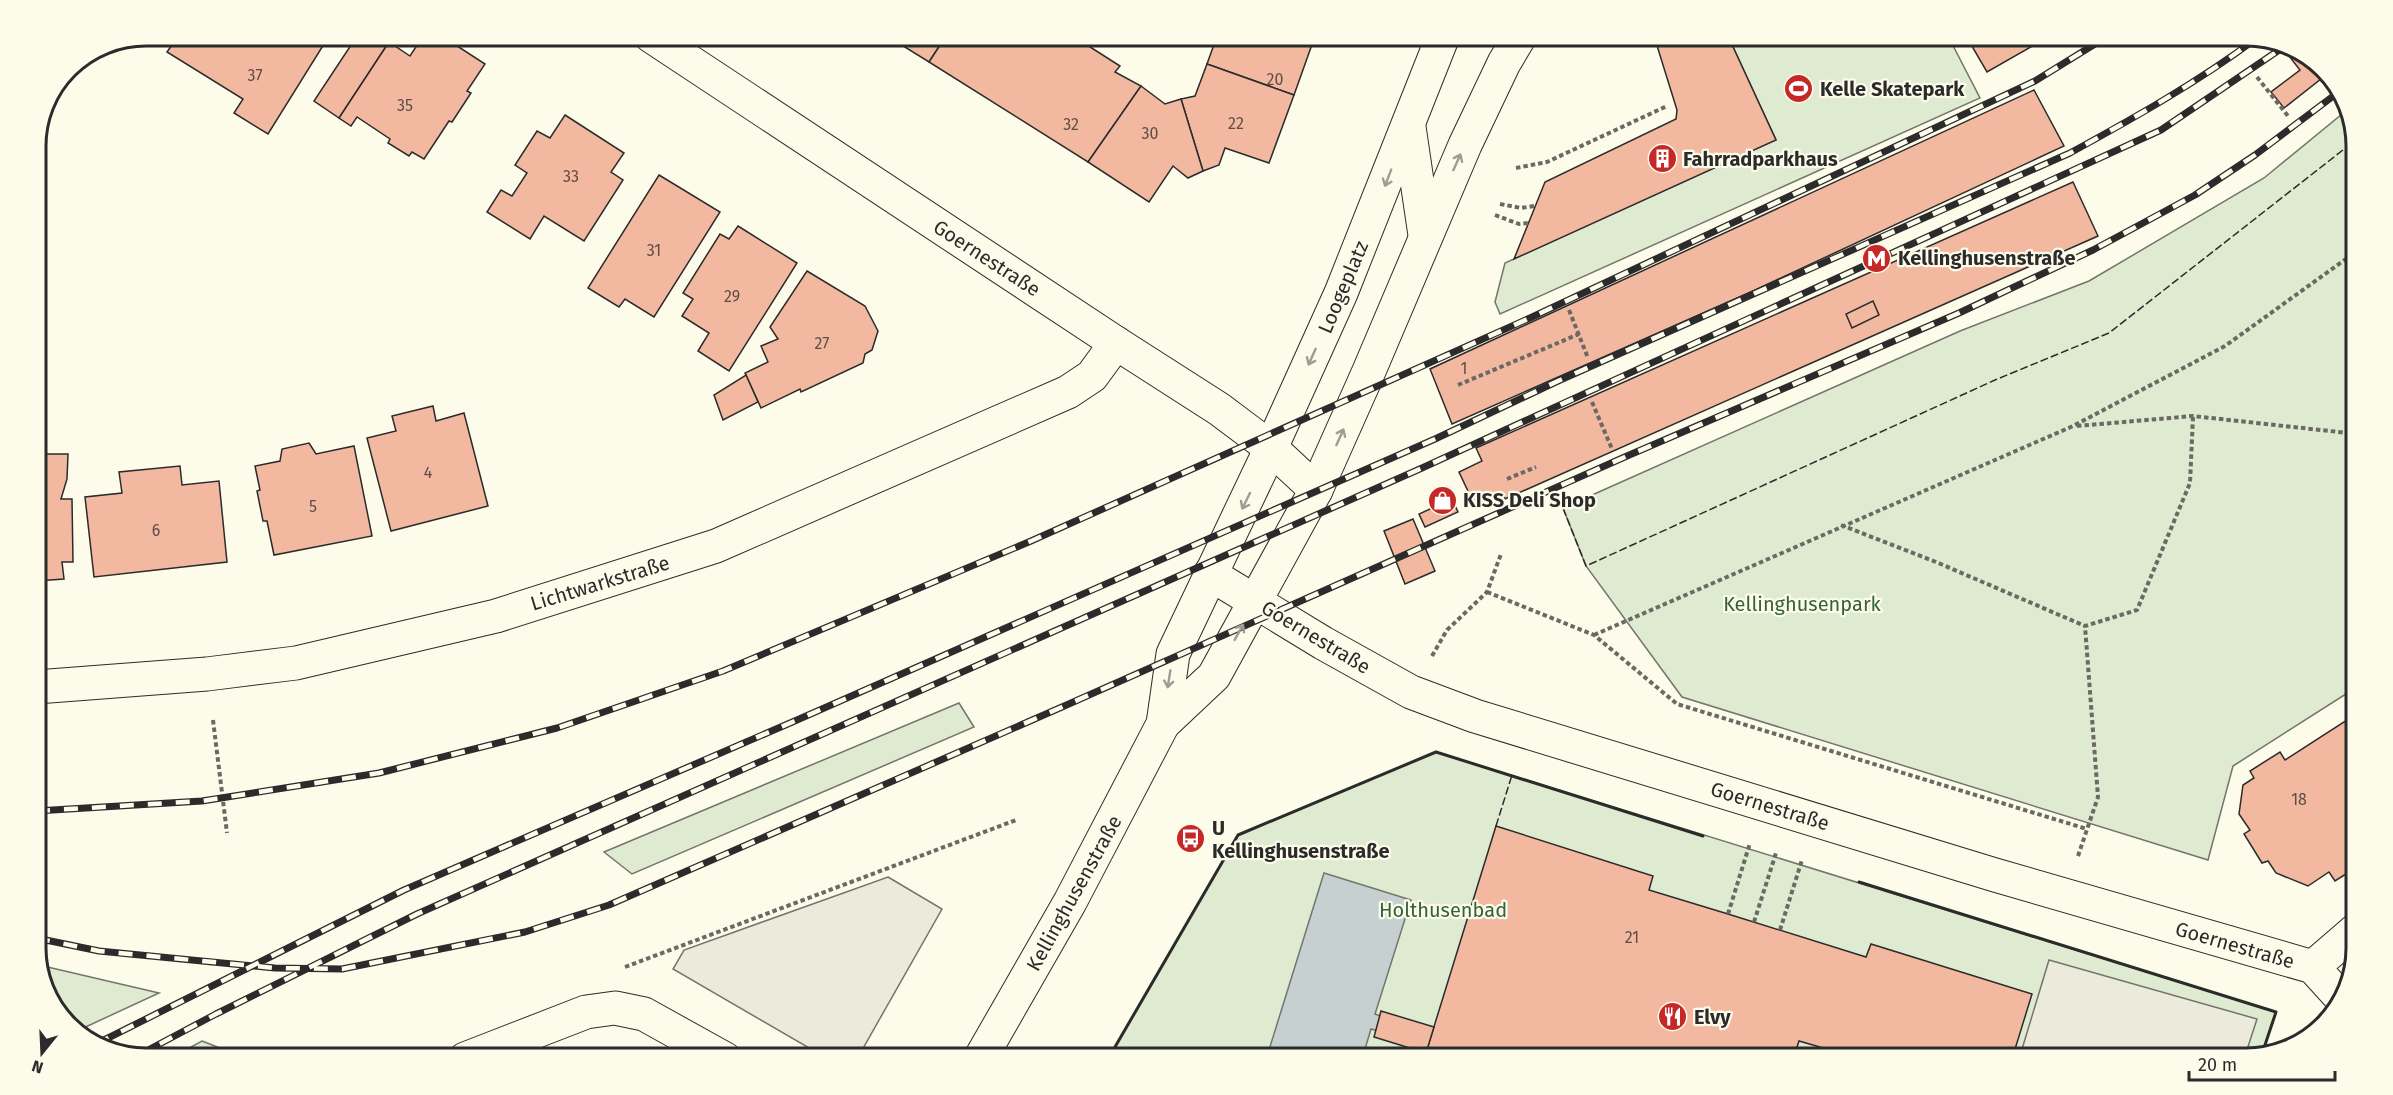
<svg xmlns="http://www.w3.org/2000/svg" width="2393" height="1095" font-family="'Fira Sans',sans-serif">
	<rect width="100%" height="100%" fill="#fdfbea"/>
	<g fill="#deebd1" stroke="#74746e" stroke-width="1.5">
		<path d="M1728 36H1948L1980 98 1500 314 1495 302 1505 263 1776 140Z"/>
		<path d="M2347 110 2357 140V687L2233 766 2208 860 1682 697 1586 566 1563 508 1960 331 2089 281 2264 178Z"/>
		<path d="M959 703 974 727 632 874 604 852Z"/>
		<path d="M1436 752 2276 1012 2262 1054 2247 1059H1108L1238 835Z"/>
		<path d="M39 965 159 993 79 1030 55 1010Z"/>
		<path d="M202 1041 248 1059H169Z"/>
	</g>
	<g fill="#eceadb" stroke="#74746e" stroke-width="1.5">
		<path d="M888 877 942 909 857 1059H828L673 969 684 950Z"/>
		<path d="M2049 960 2257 1019 2244 1059H2019Z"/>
	</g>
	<path fill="#c7d0d0" stroke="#74746e" stroke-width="1.5" d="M1324 873 1411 900 1375 1014 1386 1018 1382 1032 1371 1029 1362 1059H1299L1269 1050Z"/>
	<g fill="#f2b8a0" stroke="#2b2b2b" stroke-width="1.5">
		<path d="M178 36H329L268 134 234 113 243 99 167 52Z"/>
		<path d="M357 36H381L389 42 339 118 314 101Z"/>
		<path d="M423 36H442L485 64 467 91 471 93 452 122 449 121 424 159 412 152 409 156 388 143 390 139 357 117 351 126 339 118 389 42 410 56Z"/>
		<path d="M887 36H946L929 62Z"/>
		<path d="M946 36H1073L1120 66 1115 72 1141 86 1088 162 929 62Z"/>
		<path d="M1217 36H1315L1294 95 1207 64Z"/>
		<path d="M1654 36H1728L1776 140 1514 259 1545 182 1676 119 1677 110Z"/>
		<path d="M1966 36H2050L1987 72Z"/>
		<path d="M2279 43 2289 45 2326 75 2284 108 2271 92 2300 70Z"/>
		<path d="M1207 64 1294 95 1269 163 1225 148 1219 165 1203 171 1181 99 1195 96Z"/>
		<path d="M1141 86 1165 104 1181 99 1203 171 1188 178 1173 166 1149 202 1088 162Z"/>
		<path d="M2034 90 2064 146 1753 291 1452 424 1430 369Z"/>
		<path d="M565 115 624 153 611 172 623 180 584 241 544 216 530 239 487 212 501 190 512 196 527 173 515 165 537 131 550 138Z"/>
		<path d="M659 175 720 212 654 317 625 299 619 307 588 288Z"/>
		<path d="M2073 182 2098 236 1505 499 1503 494 1475 506 1459 472 1482 461 1476 448Z"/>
		<path d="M738 226 797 263 729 371 698 351 709 333 682 316 693 299 683 293 720 234 729 239Z"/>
		<path d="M807 271 865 306 878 331 872 350 865 354 863 363 801 392 800 389 761 408 745 373 768 362 761 346 778 339 770 327Z"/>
		<path d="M1873 301 1879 315 1852 328 1846 314Z"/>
		<path d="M746 375 758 402 723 420 714 395Z"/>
		<path d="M433 406 436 421 464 413 488 506 391 531 367 438 396 431 392 416Z"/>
		<path d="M309 443 316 454 354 446 372 536 274 555 267 521H263L257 491 260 490 255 466 280 461 282 449Z"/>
		<path d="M36 454H68L67 479 61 499H72L73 562H62L64 579 36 581Z"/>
		<path d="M180 466 182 485 219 481 227 562 94 577 85 497 122 493 119 472Z"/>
		<path d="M1452 499 1458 512 1425 527 1419 514Z"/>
		<path d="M1413 519 1435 571 1405 584 1384 531Z"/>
		<path d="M2357 701V729L2350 718 2356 714 2350 705Z"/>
		<path d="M2350 718 2357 729V867L2335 881 2329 872 2308 886 2276 873 2268 861 2262 863 2244 834 2250 830 2239 814 2243 785 2254 778 2250 771 2280 752 2285 760Z"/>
		<path d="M1496 826 1653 876 1649 890 1728 914 1866 957 1871 944 2032 994 2012 1059H1835L1837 1052 1799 1041 1793 1059H1424Z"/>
		<path d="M1381 1011 1434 1027 1426 1053 1374 1037Z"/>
	</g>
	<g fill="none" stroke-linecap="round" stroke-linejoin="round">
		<defs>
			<g id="street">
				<path d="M651 36 1116 343 1219 409 1271 448 1316 490"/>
				<path d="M1210 574 1323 643 1411 692 1475 716 1995 875 2313 967 2342 999"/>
				<path d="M36 687 207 674 296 663 496 616 716 546 1068 392 1092 376 1116 343"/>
				<path d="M2313 967 2357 929"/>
				<path d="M465 1059 586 1012 615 1008 644 1014 725 1059"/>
			</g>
			<g id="secondary">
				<path d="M1409 127 1425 235"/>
				<path d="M1163 724 1214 676 1316 490 1369 371 1465 145 1504 63 1520 36"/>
				<path d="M980 1059 1070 902 1163 724 1173 654 1271 448 1341 293 1443 36"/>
			</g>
		</defs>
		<use href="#street" stroke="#2b2b2b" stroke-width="35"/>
		<use href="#secondary" stroke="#2b2b2b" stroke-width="35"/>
		<g stroke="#6a6964" stroke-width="4" stroke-dasharray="4.5 3" stroke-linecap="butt">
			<path d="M2223 36 2228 43"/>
			<path d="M2257 77 2288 116"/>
			<path d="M1516 168 1547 162 1667 106"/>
			<path d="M1500 204 1521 208 1534 206"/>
			<path d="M1495 215 1519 224 1528 223"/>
			<path d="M1569 310 1588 358"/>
			<path d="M1458 385 1579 334"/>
			<path d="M1592 402 1612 449"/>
			<path d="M2077 426 2193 416 2357 434"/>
			<path d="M1507 479 1536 467"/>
			<path d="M1841 525 1936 562 2085 626"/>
			<path d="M1487 592 1594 635 1677 704 2087 829"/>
			<path d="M1594 635 2073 426 2225 346 2357 251"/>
			<path d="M1432 656 1447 630 1487 592 1501 554"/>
			<path d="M213 720 227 833"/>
			<path d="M2078 856 2098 797 2085 626 2137 610 2190 483 2193 416"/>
			<path d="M1728 914 1750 843"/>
			<path d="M1754 922 1776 853"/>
			<path d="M1780 930 1802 860"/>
			<path d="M625 967 1016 820"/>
		</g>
		<use href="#street" stroke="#fdfbea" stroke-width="33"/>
		<use href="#secondary" stroke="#fdfbea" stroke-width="33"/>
		<defs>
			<g id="rail">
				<path d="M36 811 202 801 379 773 557 728 723 671 1031 541 1530 318 2035 81 2108 36"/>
				<path d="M36 938 99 951 275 968 342 969 525 932 609 905 1062 707 1627 456 1959 313 2093 250 2195 195 2255 155 2340 91"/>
				<path d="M96 1044 404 890 797 720 1435 439 1558 381 2070 153C2134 118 2198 82 2257 38"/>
				<path d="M135 1057 216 1014 417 914 1422 468 2161 130 2288 44"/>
			</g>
		</defs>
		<use href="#rail" stroke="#2b2b2b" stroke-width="7"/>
		<use href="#rail" stroke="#fdfbea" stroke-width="4.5" stroke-dasharray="14" stroke-linecap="butt"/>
		<g stroke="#2b2b2b" stroke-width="1.5" stroke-dasharray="8 3" stroke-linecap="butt">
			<path d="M1563 508 1586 566 1995 380 2109 333 2357 139"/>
			<path d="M1496 826 1512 775"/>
		</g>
		<g stroke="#2b2b2b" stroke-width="3">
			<path d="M1859 882 2276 1012 2262 1054"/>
			<path d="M1108 1059 1238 835 1436 752 1703 836"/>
		</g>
	</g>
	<defs><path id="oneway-shaft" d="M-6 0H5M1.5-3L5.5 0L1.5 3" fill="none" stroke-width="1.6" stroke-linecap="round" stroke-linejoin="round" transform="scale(1.5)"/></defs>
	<g stroke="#9e9d94">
		<use href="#oneway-shaft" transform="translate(1457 162) rotate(-66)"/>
		<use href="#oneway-shaft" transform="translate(1388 178) rotate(111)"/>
		<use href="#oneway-shaft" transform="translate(1312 357) rotate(114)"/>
		<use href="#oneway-shaft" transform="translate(1340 437) rotate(-66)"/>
		<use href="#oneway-shaft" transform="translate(1246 501) rotate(116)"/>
		<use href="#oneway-shaft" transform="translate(1239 632) rotate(-61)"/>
		<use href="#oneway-shaft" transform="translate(1169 679) rotate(99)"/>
	</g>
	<defs>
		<symbol id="stadium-disc" viewBox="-11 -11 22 22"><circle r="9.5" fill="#c62828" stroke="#fdfbea"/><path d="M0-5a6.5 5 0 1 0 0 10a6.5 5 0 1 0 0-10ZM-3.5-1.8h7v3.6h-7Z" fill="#fff"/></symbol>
		<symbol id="building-disc" viewBox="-11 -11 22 22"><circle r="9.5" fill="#c62828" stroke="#fdfbea"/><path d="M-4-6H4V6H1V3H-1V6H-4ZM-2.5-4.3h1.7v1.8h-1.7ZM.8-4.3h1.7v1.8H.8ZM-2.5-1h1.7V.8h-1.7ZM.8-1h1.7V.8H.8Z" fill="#fff"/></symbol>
		<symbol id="metro-disc" viewBox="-11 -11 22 22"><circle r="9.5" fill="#c62828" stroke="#fdfbea"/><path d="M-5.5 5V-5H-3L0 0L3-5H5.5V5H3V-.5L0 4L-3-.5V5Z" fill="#fff"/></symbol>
		<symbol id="shop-disc" viewBox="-11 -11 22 22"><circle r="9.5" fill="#c62828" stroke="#fdfbea"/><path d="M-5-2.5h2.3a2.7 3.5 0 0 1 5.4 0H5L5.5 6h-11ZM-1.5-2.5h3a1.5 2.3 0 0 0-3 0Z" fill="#fff"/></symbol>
		<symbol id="bus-disc" viewBox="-11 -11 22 22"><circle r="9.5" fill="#c62828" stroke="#fdfbea"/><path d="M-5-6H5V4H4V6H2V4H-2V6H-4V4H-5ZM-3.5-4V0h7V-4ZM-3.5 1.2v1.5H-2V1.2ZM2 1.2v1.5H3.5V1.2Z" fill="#fff"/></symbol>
		<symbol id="restaurant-disc" viewBox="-11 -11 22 22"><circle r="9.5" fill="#c62828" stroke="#fdfbea"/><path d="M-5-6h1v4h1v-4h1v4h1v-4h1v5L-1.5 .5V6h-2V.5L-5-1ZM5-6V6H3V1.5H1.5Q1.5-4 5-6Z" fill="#fff"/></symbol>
	</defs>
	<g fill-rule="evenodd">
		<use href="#stadium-disc" x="1782" y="72" width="33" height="33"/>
		<use href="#building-disc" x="1646" y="142" width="33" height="33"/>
		<use href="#metro-disc" x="1860" y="242" width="33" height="33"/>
		<use href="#shop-disc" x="1426" y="484" width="33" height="33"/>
		<use href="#bus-disc" x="1174" y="822" width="33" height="33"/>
		<use href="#restaurant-disc" x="1656" y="1000" width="33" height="33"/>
	</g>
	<g text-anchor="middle" stroke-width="4.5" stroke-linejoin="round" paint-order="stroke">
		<g font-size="16" fill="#5d4e48">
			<text x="255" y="81">37</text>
			<text x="1275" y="85">20</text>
			<text x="405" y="111">35</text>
			<text x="1236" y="129">22</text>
			<text x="1071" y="130">32</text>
			<text x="1150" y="139">30</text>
			<text x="571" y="182">33</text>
			<text x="654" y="256">31</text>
			<text x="732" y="302">29</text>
			<text x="822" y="349">27</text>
			<text x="1464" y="374">1</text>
			<text x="428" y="478">4</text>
			<text x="313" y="512">5</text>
			<text x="156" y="536">6</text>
			<text x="2299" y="805">18</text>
			<text x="1632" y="943">21</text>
		</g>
		<g font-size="20" font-weight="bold" fill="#2b2b2b" stroke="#fdfbea" text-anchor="start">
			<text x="1820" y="96">Kelle Skatepark</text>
			<text x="1683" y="166">Fahrradparkhaus</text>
			<text x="1898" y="265">Kellinghusenstraße</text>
			<text x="1463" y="507">KISS Deli Shop</text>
			<text x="1212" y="835">U<tspan x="1212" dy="23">Kellinghusenstraße</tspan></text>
			<text x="1694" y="1024">Elvy</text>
		</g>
		<g font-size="20" fill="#2b2b2b" stroke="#fdfbea">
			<text transform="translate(987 258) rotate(33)" y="7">Goernestraße</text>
			<text transform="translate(1343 287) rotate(-67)" y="7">Loogeplatz</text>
			<text transform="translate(600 583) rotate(-17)" y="7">Lichtwarkstraße</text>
			<text transform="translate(1316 637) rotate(31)" y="7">Goernestraße</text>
			<text transform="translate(1770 806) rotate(17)" y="7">Goernestraße</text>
			<text transform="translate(1074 893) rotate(-61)" y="7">Kellinghusenstraße</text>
			<text transform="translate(2235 945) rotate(16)" y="7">Goernestraße</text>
		</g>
		<g font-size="20" fill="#34623c" stroke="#fdfbea">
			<text x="1802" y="611">Kellinghusenpark</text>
			<text x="1443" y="917">Holthusenbad</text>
		</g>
	</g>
	<path d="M0 0H2393V1095H0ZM146 46H2246A100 100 0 0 1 2346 146V948A100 100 0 0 1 2246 1048H146A100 100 0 0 1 46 948V146A100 100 0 0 1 146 46Z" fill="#fdfbea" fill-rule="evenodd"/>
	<path fill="none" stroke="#2b2b2b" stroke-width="3" d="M146 46H2246A100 100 0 0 1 2346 146V948A100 100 0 0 1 2246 1048H146A100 100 0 0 1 46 948V146A100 100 0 0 1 146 46Z"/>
	<g transform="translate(42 1053) rotate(198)" stroke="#fdfbea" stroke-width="4.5" paint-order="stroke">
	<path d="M0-4.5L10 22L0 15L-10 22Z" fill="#2b2b2b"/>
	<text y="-9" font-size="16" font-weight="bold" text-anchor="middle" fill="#2b2b2b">N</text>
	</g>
	<path d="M2189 1071v9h146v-9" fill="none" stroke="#2b2b2b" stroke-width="3"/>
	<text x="2198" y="1071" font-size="18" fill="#2b2b2b" stroke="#fdfbea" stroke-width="4.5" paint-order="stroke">20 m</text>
</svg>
